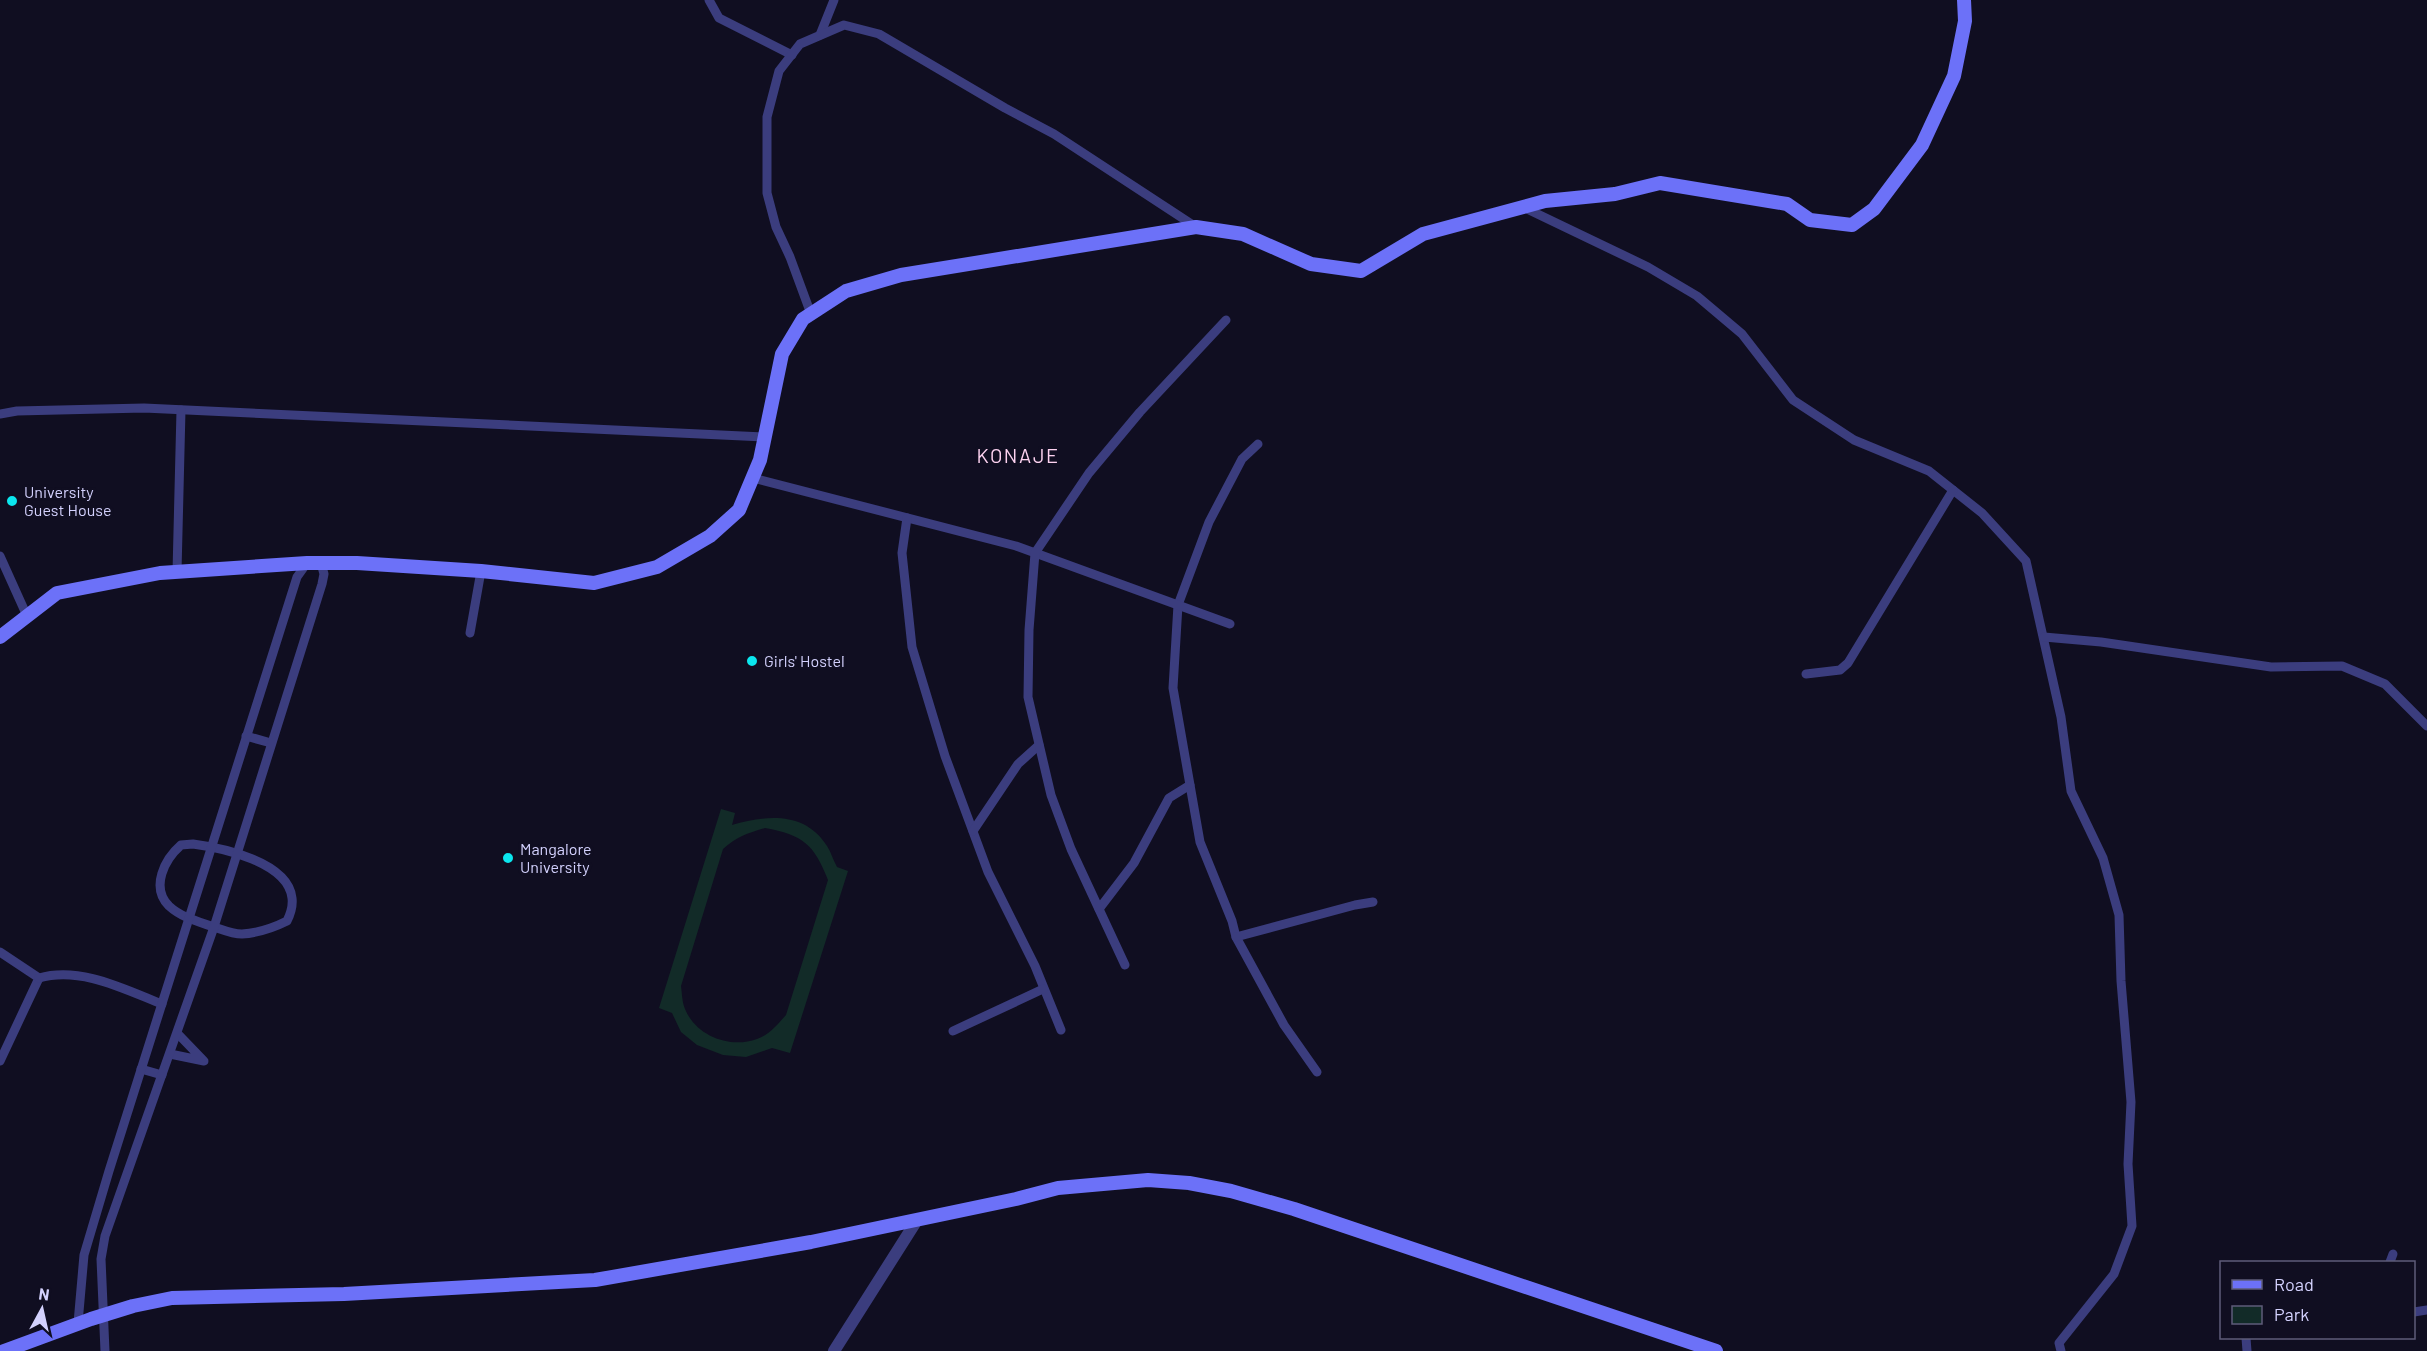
<svg xmlns="http://www.w3.org/2000/svg" width="2427" height="1351" font-family="Barlow,sans-serif">
	<rect width="100%" height="100%" fill="#100e21"/>
	<path fill="#122b28" fill-rule="evenodd" d="M721 809 735 813 732 825C766 815 805 811 827 846 831 852 833 860 837 867L848 871 790 1053 772 1048 746 1057 723 1055 697 1045 681 1032 672 1013 659 1008ZM765 828C803 835 814 844 828 880L786 1015C778 1024 769 1035 757 1039 730 1049 696 1036 685 1009 682 1002 682 993 681 986L723 849C736 837 748 833 765 828Z"/>
	<g fill="none" stroke-linecap="round" stroke-linejoin="round">
		<g stroke="#3b3d7e" stroke-width="9">
			<path d="M709 0 719 18 792 55"/>
			<path d="M820 35 834 0"/>
			<path d="M1523 207 1648 267 1697 296 1742 334 1793 400 1854 440 1929 471 1982 513 2026 561 2061 717 2071 791 2103 858 2119 915 2121 981 2131 1102 2128 1164 2132 1226 2114 1274 2059 1343 2061 1351"/>
			<path d="M811 314 790 257 776 227 767 193V117L779 71 800 44 844 25 879 34 1005 108 1054 134 1196 227"/>
			<path d="M0 414 17 411 144 408 765 437"/>
			<path d="M1258 444 1242 459 1209 522 1178 605 1173 688 1200 842 1232 921 1236 937 1284 1025 1317 1072"/>
			<path d="M753 478 1016 546 1230 624"/>
			<path d="M907 518 902 553 912 647 945 756 988 872 1035 966 1061 1030"/>
			<path d="M0 556 27 616"/>
			<path d="M177 572 181 410"/>
			<path d="M470 633 481 571"/>
			<path d="M2044 637 2101 642 2271 667 2342 666 2385 684 2427 726"/>
			<path d="M1806 674 1840 670 1848 663 1953 490"/>
			<path d="M246 736 271 743"/>
			<path d="M973 831 1018 764 1039 745"/>
			<path d="M193 844C223 848 288 862 292 898 293 906 290 915 287 921 273 928 257 933 242 934 231 934 221 929 211 926 196 921 181 917 169 906 150 887 165 859 181 845Z"/>
			<path d="M1099 909 1134 863 1169 798 1190 785"/>
			<path d="M1236 937 1355 905 1373 902"/>
			<path d="M0 952 39 978 0 1061"/>
			<path d="M1125 965 1071 849 1051 795 1028 697 1029 630 1035 553 1089 473 1140 412 1226 320"/>
			<path d="M39 978C80 966 124 989 162 1004"/>
			<path d="M953 1031 1043 989"/>
			<path d="M170 1054 204 1061 178 1034"/>
			<path d="M141 1069 162 1075"/>
			<path d="M2390 1262 2393 1254"/>
			<path d="M2414 1312 2427 1310"/>
			<path d="M78 1323 84 1255 109 1171 297 577 307 563"/>
			<path d="M2246 1338 2247 1351"/>
			<path d="M105 1351 101 1259 105 1236 214 927 322 584 324 574 321 563"/>
		</g>
		<path stroke="#3b3d7e" stroke-width="12" d="M834 1351 917 1220"/>
		<g stroke="#6c71f8" stroke-width="14">
			<path d="M0 637 57 593 160 573 307 563H357L481 571 594 583 657 567 710 536 739 510 760 460 782 354 803 319 846 291 901 275 1196 227 1243 234 1311 264 1361 271 1423 234 1545 201 1615 194 1660 183 1787 204 1810 220 1852 225 1874 209 1922 145 1954 76 1965 21 1964 0"/>
			<path d="M4 1351 91 1319 133 1306 172 1298 344 1294 595 1280 811 1242 1016 1199 1058 1188 1148 1180 1189 1183 1231 1191 1294 1209 1716 1351"/>
		</g>
	</g>
	<g fill="#0be6ee" stroke="#100e21" stroke-width="2">
		<circle cx="12" cy="501" r="6"/>
		<circle cx="752" cy="661" r="6"/>
		<circle cx="508" cy="858" r="6"/>
	</g>
	<g text-anchor="middle" stroke-width="6" stroke-linejoin="round" paint-order="stroke">
		<g font-size="16" fill="#d3d1fd" stroke="#100e21" text-anchor="start">
			<text x="24" y="498">University<tspan x="24" dy="18">Guest House</tspan></text>
			<text x="764" y="667">Girls' Hostel</text>
			<text x="520" y="855">Mangalore<tspan x="520" dy="18">University</tspan></text>
		</g>
		<g font-size="20" letter-spacing="1.5" fill="#fdd2f0" stroke="#100e21">
			<text x="1018" y="463">KONAJE</text>
		</g>
	</g>
	<rect x="2220" y="1261" width="195" height="78" fill="#100e21" stroke="#5e5c79" stroke-width="1.5"/>
	<rect x="2232" y="1280" width="30" height="9" fill="#6c71f8" stroke="#5e5c79" stroke-width="1.5"/>
	<text x="2274" y="1291" font-size="18" fill="#d3d1fd">Road</text>
	<rect x="2232" y="1306" width="30" height="18" fill="#122b28" stroke="#5e5c79" stroke-width="1.5"/>
	<text x="2274" y="1321" font-size="18" fill="#d3d1fd">Park</text>
	<g transform="translate(42 1309) rotate(8)" stroke="#100e21" stroke-width="4.5" paint-order="stroke">
	<path d="M0-4.5L10 22L0 15L-10 22Z" fill="#d3d1fd"/>
	<text y="-9" font-size="16" font-weight="bold" text-anchor="middle" fill="#d3d1fd">N</text>
	</g>
</svg>
